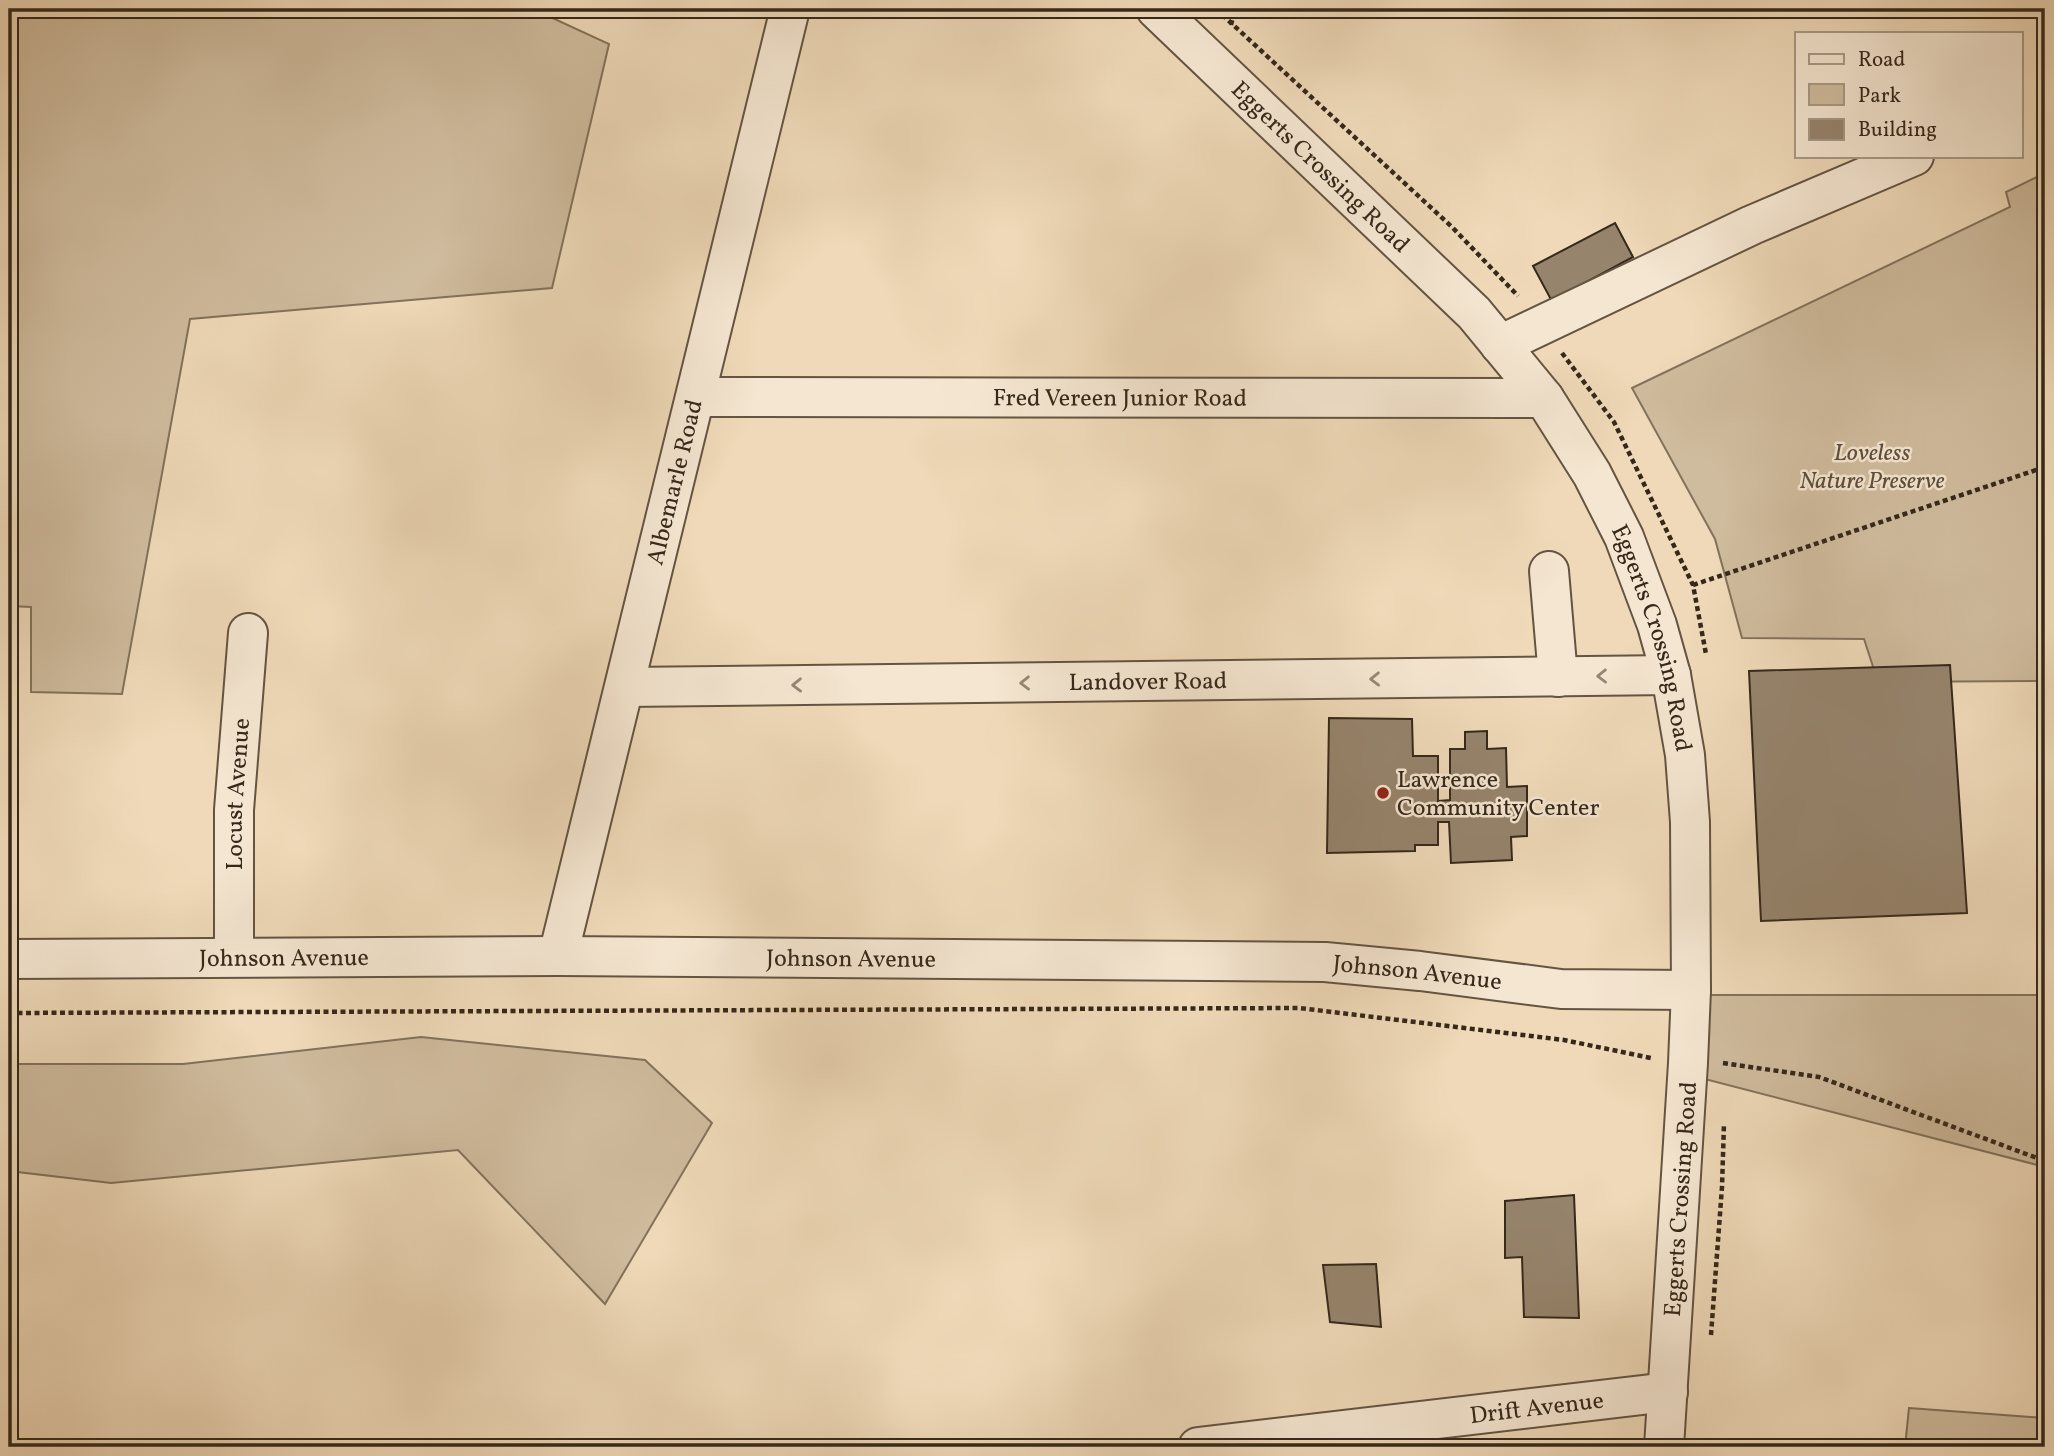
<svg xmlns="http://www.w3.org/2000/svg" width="2054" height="1456" font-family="Vollkorn,serif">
	<rect width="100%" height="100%" fill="#efd9b8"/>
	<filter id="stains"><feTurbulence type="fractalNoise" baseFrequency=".00286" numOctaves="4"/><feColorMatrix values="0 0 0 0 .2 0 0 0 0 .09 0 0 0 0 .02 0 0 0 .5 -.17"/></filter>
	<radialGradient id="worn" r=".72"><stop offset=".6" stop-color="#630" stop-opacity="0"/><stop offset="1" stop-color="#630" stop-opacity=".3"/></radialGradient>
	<g fill="#cfbb9d" stroke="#82725c" stroke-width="2">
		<path d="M9 9H533L609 44 552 288 190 319 122 694 31 692V607L9 606Z"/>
		<path d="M2045 173V681L1878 682 1864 639 1742 638 1715 539 1632 388 2010 207 2006 192Z"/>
		<path d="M1677 995H2045V1167L1670 1070Z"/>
		<path d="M421 1037 645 1060 712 1123 605 1304 458 1150 111 1183 9 1171V1064H183Z"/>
		<path d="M1909 1408 2045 1418V1447H1905Z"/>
	</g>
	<g fill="#96846d" stroke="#35281b" stroke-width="2">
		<path d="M1615 223 1633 257 1577 287 1581 293 1555 307 1533 266Z"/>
		<path d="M1950 665 1967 913 1761 921 1749 671Z"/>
		<path d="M1329 718 1412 719 1413 756H1438V801L1450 800V749H1465V732L1487 731V749L1506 748 1507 787 1527 786V836L1511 837 1512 860 1451 863 1449 822H1438V845H1415V851L1327 853Z"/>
		<path d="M1574 1195 1579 1318 1524 1317 1522 1257 1505 1258V1201Z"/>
		<path d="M1376 1264 1381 1327 1330 1322 1323 1265Z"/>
	</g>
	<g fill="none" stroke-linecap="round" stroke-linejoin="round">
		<defs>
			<g id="minor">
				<path id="s1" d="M1156 9 1474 313 1544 398 1592 474 1624 537 1657 625 1671 675 1685 755 1690 822 1691 990 1688 1063 1664 1447"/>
				<path d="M1500 345 1752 225 1914 156"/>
				<path id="s2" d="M696 397 1544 398"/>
				<path d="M1549 571 1558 677"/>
				<path id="s3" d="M625 687 1671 675"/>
				<path id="s4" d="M558 956 790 9"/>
				<path id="s5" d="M234 957V810L248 633"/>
				<path id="s6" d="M9 959 558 956 1325 962 1420 971 1561 989 1691 990"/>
				<path id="s7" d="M1198 1447 1668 1392"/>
			</g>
		</defs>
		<use href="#minor" stroke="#645442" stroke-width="42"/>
		<g stroke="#35281b" stroke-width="4.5" stroke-dasharray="5 3.5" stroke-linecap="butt">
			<path d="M1216 9 1452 227 1518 296"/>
			<path d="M1231 25 1235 9"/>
			<path d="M1562 353 1614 422 1693 585 1706 654"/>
			<path d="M1693 585 2045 467"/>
			<path d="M9 1013 1299 1008 1564 1040 1651 1058"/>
			<path d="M1723 1063 1819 1077 2045 1161"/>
			<path d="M1711 1335 1722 1187 1724 1123"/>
		</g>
		<use href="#minor" stroke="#f5e6d1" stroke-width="38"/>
	</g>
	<defs><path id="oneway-chevron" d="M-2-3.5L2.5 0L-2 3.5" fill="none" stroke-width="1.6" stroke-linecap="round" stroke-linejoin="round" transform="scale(1.75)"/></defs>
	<g stroke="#958776">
		<use href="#oneway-chevron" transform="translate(1602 676) rotate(179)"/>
		<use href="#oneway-chevron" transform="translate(1375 679) rotate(179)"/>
		<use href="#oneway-chevron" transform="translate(1025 683) rotate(179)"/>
		<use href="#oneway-chevron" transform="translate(797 685) rotate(179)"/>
	</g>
	<circle fill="#8f2418" stroke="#f5e6d1" stroke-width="2.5" cx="1383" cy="793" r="7"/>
	<g text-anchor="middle" stroke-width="5" stroke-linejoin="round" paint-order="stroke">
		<g font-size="24" fill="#35281b" stroke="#f5e6d1">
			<text dy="8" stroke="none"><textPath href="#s1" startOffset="228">Eggerts Crossing Road</textPath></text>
			<text dy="8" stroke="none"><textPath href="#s2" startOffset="424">Fred Vereen Junior Road</textPath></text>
			<text dy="8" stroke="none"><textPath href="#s4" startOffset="488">Albemarle Road</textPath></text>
			<text dy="8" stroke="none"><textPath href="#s1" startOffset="816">Eggerts Crossing Road</textPath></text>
			<text dy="8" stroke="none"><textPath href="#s3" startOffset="523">Landover Road</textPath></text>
			<text dy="8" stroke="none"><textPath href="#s5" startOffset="163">Locust Avenue</textPath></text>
			<text dy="8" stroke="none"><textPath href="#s6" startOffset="275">Johnson Avenue</textPath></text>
			<text dy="8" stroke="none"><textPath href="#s6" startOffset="842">Johnson Avenue</textPath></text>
			<text dy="8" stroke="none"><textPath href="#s6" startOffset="1409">Johnson Avenue</textPath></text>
			<text transform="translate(1680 1199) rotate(-86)" y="8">Eggerts Crossing Road</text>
			<text dy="8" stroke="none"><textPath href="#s7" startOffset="341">Drift Avenue</textPath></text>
		</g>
		<g font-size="24" font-style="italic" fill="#5c4d3c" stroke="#f5e6d1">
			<text x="1872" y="460">Loveless<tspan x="1872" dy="28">Nature Preserve</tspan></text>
		</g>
		<g font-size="24" fill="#35281b" stroke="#f5e6d1" text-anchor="start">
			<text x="1397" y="787">Lawrence<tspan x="1397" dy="28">Community Center</tspan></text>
		</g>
	</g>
	<rect width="2054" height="1456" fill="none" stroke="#efd9b8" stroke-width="35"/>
	<rect x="10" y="10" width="2033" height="1435" fill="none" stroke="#35281b" stroke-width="3.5"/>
	<rect x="18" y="18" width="2019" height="1421" fill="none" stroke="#35281b" stroke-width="2"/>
	<rect x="1795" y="32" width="228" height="126" fill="#f5e6d1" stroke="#a89a88" stroke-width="2"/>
	<rect x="1809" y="54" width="35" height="10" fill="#f5e6d1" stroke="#a89a88" stroke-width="2"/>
	<text x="1858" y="66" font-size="21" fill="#35281b">Road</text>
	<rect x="1809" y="84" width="35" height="21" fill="#cfbb9d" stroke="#a89a88" stroke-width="2"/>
	<text x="1858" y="102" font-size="21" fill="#35281b">Park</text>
	<rect x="1809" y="119" width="35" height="21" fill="#96846d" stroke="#a89a88" stroke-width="2"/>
	<text x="1858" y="136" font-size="21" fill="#35281b">Building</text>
	<rect width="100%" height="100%" filter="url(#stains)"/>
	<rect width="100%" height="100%" fill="url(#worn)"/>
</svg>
